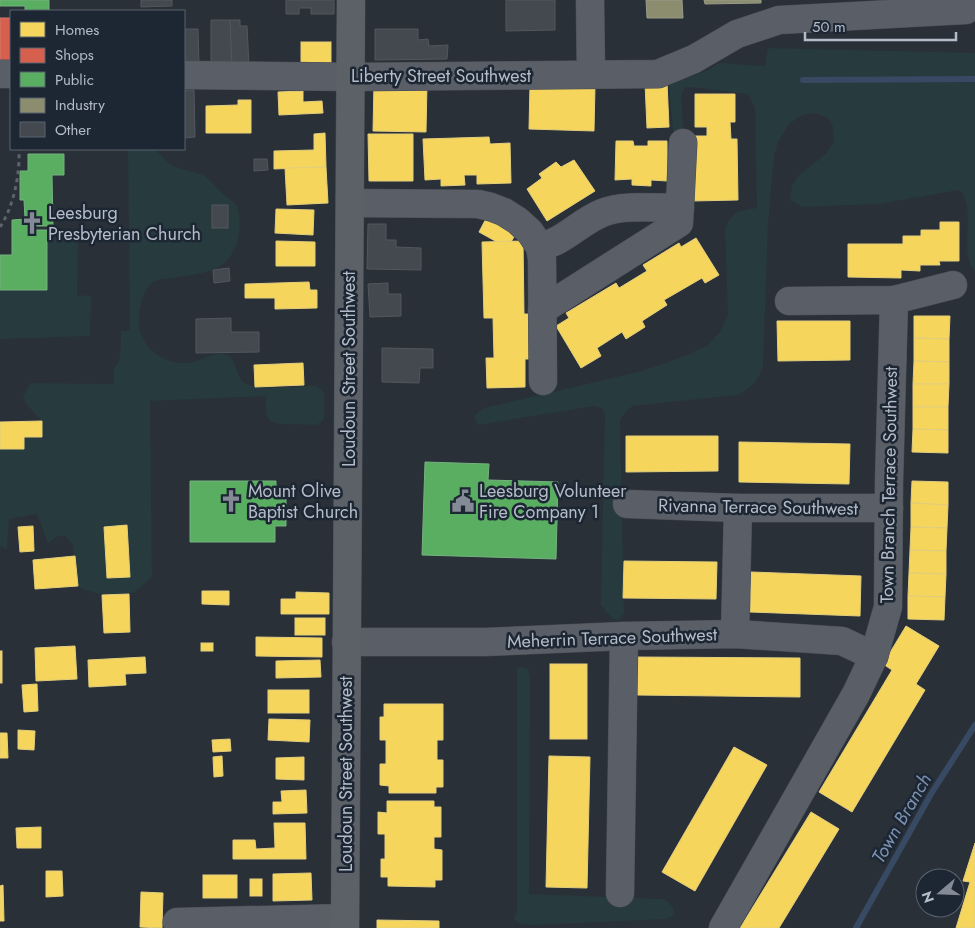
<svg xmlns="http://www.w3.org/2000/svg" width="975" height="928" font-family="Jost,sans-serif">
	<rect width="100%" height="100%" fill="#2a3038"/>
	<g fill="#273a3e" fill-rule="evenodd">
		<path d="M768 48 975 53V272C973 268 970 265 969 261 963 241 975 202 959 190L878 204 802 207 790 200 792 186 799 175 826 154 834 141 833 127 828 118 815 113 802 115 789 124 778 142 774 156 768 224 763 366C758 381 752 388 737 395L633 406 627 410 620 420 624 613 619 620 613 619 601 605 605 413 602 408 594 406 478 425 474 416 484 408 642 371 685 356 708 345 721 330 728 314 725 229C733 210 738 211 757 208L755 108 748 94C726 93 706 87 685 87L681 96 683 125 678 136 673 130 669 85 708 70 719 63 765 66Z"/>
		<path d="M128 149H156C164 161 174 168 189 171 193 172 199 173 203 175 210 179 216 188 222 193 226 197 234 201 237 206 241 216 240 233 237 243 226 274 201 273 172 278 165 279 156 279 151 284 142 291 140 308 139 319 136 346 167 368 192 362 202 360 212 353 221 354 240 355 233 377 246 384 260 391 300 385 317 386L324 393V419L317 425 280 424 270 421 266 413V396L150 401 152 576C146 582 139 590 131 593 117 600 90 593 78 586L73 545 65 536H58L48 543 37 514 9 519 7 550 0 546V449H24V437L42 436V421L28 406 23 397 31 383 114 384V368C123 360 120 343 121 331H130ZM212 205 228 206V228H212ZM127 525 130 577 107 578 104 527Z"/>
		<path d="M48 238 78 239 77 295 91 296 90 336 0 339V290H47Z"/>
		<path d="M523 667 528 669 530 677 529 894 663 899C670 903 674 906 674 915L667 919 532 925 520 924 514 919 517 910V669Z"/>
	</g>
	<g fill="#f6d55c" stroke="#e2ce7d">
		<rect x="301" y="42" width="30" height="28"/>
		<path d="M667 82 669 127 647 128 645 83Z"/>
		<path d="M374 83 427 84 426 132 373 131Z"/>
		<path d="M530 84 595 86 594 131 529 129Z"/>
		<path d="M303 91V102L322 101 323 113 279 115 278 92Z"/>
		<path d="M695 94H735V122H730L731 139H737L738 200 692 201V136H707V127H695Z"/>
		<path d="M238 100H251V133H206V106L238 105Z"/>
		<path d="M325 133 326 167 274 169V151L314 150V134Z"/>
		<path d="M368 134H413V181H369Z"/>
		<path d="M489 137 490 144 510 143 511 183 477 184V175H464L465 185 441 186V179L425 180 423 139Z"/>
		<path d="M616 141H633L634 146H648V141H667V181L651 180V186L632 185V179L615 180Z"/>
		<path d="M574 160 595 191 547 221 527 189 542 178 539 174 556 162 561 167Z"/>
		<path d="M326 167 328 203 287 205 285 168Z"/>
		<path d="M276 209 314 210 313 235 275 233Z"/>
		<path d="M490 211 518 230 511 242H497L479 232Z"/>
		<path d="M940 222H959V261H939L940 265H920V271L901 270V278L848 277V244H903V236H921V230H940Z"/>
		<path d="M696 238 719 275 705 283 702 278 664 300 667 305 642 321 645 327 626 339 622 332 597 348 601 356 581 368 556 326 569 318 566 313 616 283 619 288 647 271 643 265 679 243 681 247Z"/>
		<path d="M276 241 315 242V266H276Z"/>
		<path d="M523 241 524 314H533L534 359H525V387L487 388 486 358H494L493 318H484L482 242Z"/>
		<path d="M309 282 310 290H317V308L275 309V298H245V284Z"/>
		<path d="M914 316H950L949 339 914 338Z"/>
		<path d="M777 321H850V360L778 361Z"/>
		<path d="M914 338 949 339V362L914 361Z"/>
		<path d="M914 361 949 362V384H913Z"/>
		<path d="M303 363 304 385 255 387 254 365Z"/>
		<path d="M913 384H949L948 407H913Z"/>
		<path d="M913 407H948V430L913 429Z"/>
		<path d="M42 421V437H24V449H0V422Z"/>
		<path d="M913 429 948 430V453L912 452Z"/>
		<path d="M626 436H718V471L626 472Z"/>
		<path d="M739 442 850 444 849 484 739 482Z"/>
		<path d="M912 481 948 482V505L911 503Z"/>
		<path d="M911 503 948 505 947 528 911 527Z"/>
		<path d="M127 525 130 577 107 578 104 527Z"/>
		<path d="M33 526 34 551 20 552 18 527Z"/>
		<path d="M911 527 947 528 946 551 910 550Z"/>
		<path d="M910 550 946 551V574L909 573Z"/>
		<path d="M75 556 78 586 35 589 33 560Z"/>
		<path d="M624 561 717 562 716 599 623 598Z"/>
		<path d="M751 572 861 576 860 616 750 612Z"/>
		<path d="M909 573 946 574 945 597 908 596Z"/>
		<path d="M202 591H229V605L202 604Z"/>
		<path d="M296 592 329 593V614H281V599H296Z"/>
		<path d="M129 594 130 632 104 633 102 595Z"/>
		<path d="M908 596 945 597 944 620 908 619Z"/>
		<rect x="295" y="618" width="30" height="17"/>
		<path d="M906 626 939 646 916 684 925 690 852 812 819 792 892 670 883 664Z"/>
		<path d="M256 637 322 638V657L256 656Z"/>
		<rect x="201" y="643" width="12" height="8"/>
		<path d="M75 646 77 679 36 681 35 648Z"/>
		<rect x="0" y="651" width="2" height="32"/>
		<path d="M145 657 146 673 125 674 126 685 89 687 88 660Z"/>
		<path d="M636 657 800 658V697L636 695Z"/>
		<path d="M320 660 321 677 276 678V661Z"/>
		<rect x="550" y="664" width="37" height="75"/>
		<path d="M37 684 38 711 24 712 22 685Z"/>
		<rect x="268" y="690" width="41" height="23"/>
		<path d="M384 704H443V740H437V760H443V787H436V793H389V786L380 785V764H386V740H380V717H384Z"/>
		<path d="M269 719 310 720 309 742 268 740Z"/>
		<path d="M18 730 35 731 34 750 18 749Z"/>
		<path d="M0 733H7L8 758H0Z"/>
		<path d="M230 739 231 751 213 752 212 740Z"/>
		<path d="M734 747 767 765 695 891 662 872Z"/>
		<path d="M222 756 223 776 214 777 213 757Z"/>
		<path d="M549 756 590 757 587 888 546 887Z"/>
		<path d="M304 757V780L276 779V758Z"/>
		<path d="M306 790 307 813 273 814V802H282L281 791Z"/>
		<path d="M387 801H434V807H441V837H434V849L442 850V880H435V887L388 886V877H381V859H385V834H378V812L387 813Z"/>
		<path d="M811 812 839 829 779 928H740Z"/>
		<path d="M274 823H305L306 859H233V840H255L256 849 275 848Z"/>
		<path d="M41 827V848H17L16 828Z"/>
		<path d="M975 843V928H956L970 882 963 881Z"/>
		<path d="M46 871H62L63 896 46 897Z"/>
		<path d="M311 873 312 900 273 901V874Z"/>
		<rect x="203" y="875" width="34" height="23"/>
		<rect x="250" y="879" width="12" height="17"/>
		<path d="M3 885 4 921H0V886Z"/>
		<path d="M141 892 163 893 162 928 140 927Z"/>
		<path d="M377 920 439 921V928H377Z"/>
	</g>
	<rect fill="#d6604d" stroke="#cc7c72" x="0" y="18" width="11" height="44"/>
	<g fill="#5aae61" stroke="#75b280">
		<path d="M0 0H49V11H25V6H0Z"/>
		<path d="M28 154H64V175H52L53 226H35V230H47V290H0V255H12V220L25 219 24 200H20V171H28Z"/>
		<path d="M425 462 489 464 488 480 558 482 556 559 422 555Z"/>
		<path d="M190 481H276V498H286V526H275V542H190Z"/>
	</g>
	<g fill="#8c8c6e" stroke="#989a89">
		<path d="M646 0H682L683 18H647Z"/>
		<path d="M704 0H761V3L705 4Z"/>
	</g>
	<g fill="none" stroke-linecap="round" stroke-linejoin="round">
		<g stroke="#384963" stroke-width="6">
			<path d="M803 80 975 79"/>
			<path d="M856 928 931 794 975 725"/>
		</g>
	</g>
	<g fill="#444950" stroke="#52575f">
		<path d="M141 0H172V6L141 7Z"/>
		<path d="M286 0H334V14H311V8H299V14H286Z"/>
		<path d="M506 0H555V30L506 31Z"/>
		<path d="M211 20H230L232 66 211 67Z"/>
		<path d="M230 20H240V26H247L249 66H232Z"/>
		<path d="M184 29H198L199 64H184Z"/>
		<path d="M375 29H418V40L428 39 429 46 448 45 447 59 375 60Z"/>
		<path d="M184 90H194L195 137 184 138Z"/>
		<path d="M254 159H267L268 170 254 171Z"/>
		<rect x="212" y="205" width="16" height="23"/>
		<path d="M368 224H386V240H396V247L421 248V270L367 269Z"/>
		<path d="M229 268 230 281 214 283 213 270Z"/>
		<path d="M388 283V294H401V316L370 317 368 284Z"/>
		<path d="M231 318V332H259V352L196 353V319Z"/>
		<path d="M382 348 433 349V368H420L419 383 382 382Z"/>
	</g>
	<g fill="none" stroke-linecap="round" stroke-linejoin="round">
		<defs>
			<g id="minor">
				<path d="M590 0 591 74"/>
				<path d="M0 74H11"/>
				<path d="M184 75 351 77 658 74 694 59 737 34 779 20 966 10 967 0"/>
				<path d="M350 203 478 204 491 207 504 212 518 221 530 232 540 247 542 259 543 381"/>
				<path d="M540 247C563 242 580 222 602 213 622 204 657 208 680 208"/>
				<path d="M789 301 894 300 953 285"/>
				<path d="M542 310 679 223 683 143"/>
				<path d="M627 504 738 508H889"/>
				<path d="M735 634 738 508"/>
				<path d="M346 642H485L624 636 735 634 842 641 874 656"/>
				<path d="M620 893 624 636"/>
				<path d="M177 922 345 918"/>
				<path d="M723 928 856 694 874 656 888 607 889 482 894 300"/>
			</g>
			<path id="major" d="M345 928 351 0"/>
		</defs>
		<use href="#minor" stroke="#484c53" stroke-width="29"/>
		<use href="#major" stroke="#484c55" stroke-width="29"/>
		<path stroke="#5d636a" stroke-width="3" stroke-dasharray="4 4" stroke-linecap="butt" d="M0 227C14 206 20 174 19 149"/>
		<use href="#minor" stroke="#5a5e66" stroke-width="28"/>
		<use href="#major" stroke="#5c6168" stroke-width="28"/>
	</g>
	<defs>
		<symbol id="church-bare" viewBox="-9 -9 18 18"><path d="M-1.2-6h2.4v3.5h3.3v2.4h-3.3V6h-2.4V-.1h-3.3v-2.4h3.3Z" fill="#848b96" stroke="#1d2633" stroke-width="2.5" paint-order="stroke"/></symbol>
		<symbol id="civic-bare" viewBox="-9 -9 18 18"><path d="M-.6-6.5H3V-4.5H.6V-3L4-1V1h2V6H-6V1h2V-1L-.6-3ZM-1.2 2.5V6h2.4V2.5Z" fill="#848b96" stroke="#1d2633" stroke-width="2.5" paint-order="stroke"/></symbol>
	</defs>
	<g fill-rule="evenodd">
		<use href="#church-bare" x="16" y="207" width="32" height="32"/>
		<use href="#church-bare" x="215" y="485" width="32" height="32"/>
		<use href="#civic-bare" x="447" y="485" width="32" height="32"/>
	</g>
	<g text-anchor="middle" stroke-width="5" stroke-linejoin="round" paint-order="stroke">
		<g font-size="18" fill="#b4bcc9" stroke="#1d2633">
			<text x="441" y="82">Liberty Street Southwest</text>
			<text transform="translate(349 369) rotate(-90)" y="6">Loudoun Street Southwest</text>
			<text transform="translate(889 485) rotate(-89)" y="6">Town Branch Terrace Southwest</text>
			<text transform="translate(758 507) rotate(1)" y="6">Rivanna Terrace Southwest</text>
			<text transform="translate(612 638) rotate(-2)" y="6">Meherrin Terrace Southwest</text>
			<text transform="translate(346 774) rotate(-90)" y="6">Loudoun Street Southwest</text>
		</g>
		<g font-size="18" fill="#b4bcc9" stroke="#1d2633" text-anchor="start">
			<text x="48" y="219">Leesburg<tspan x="48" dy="21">Presbyterian Church</tspan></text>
			<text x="248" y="497">Mount Olive<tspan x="248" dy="21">Baptist Church</tspan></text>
			<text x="479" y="497">Leesburg Volunteer<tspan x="479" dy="21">Fire Company 1</tspan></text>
		</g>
		<g font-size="19" font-style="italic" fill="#7c92b1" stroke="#1d2633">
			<text transform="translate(901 818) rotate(-60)" y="7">Town Branch</text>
		</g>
	</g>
	<rect x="10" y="10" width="175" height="140" fill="#1d2633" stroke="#59626f"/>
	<rect x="20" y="22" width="25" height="15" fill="#f6d55c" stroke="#59626f"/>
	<text x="55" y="35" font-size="15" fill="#b4bcc9">Homes</text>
	<rect x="20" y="48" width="25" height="15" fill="#d6604d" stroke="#59626f"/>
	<text x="55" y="60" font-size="15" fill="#b4bcc9">Shops</text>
	<rect x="20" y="72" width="25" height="15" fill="#5aae61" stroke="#59626f"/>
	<text x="55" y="85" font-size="15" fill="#b4bcc9">Public</text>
	<rect x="20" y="98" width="25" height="15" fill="#8c8c6e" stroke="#59626f"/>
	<text x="55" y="110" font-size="15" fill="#b4bcc9">Industry</text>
	<rect x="20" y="122" width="25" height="15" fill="#444950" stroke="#59626f"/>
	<text x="55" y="135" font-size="15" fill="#b4bcc9">Other</text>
	<g transform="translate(940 893) rotate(251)"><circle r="24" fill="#1d2633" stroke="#59626f"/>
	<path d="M0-4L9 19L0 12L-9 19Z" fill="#848b96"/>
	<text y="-8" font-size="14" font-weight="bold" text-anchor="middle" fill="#b4bcc9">N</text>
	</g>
	<path d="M805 32v8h151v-8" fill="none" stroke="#b4bcc9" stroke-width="2.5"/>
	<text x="812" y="32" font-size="15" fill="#b4bcc9" stroke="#1d2633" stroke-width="4" paint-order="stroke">50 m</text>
</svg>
